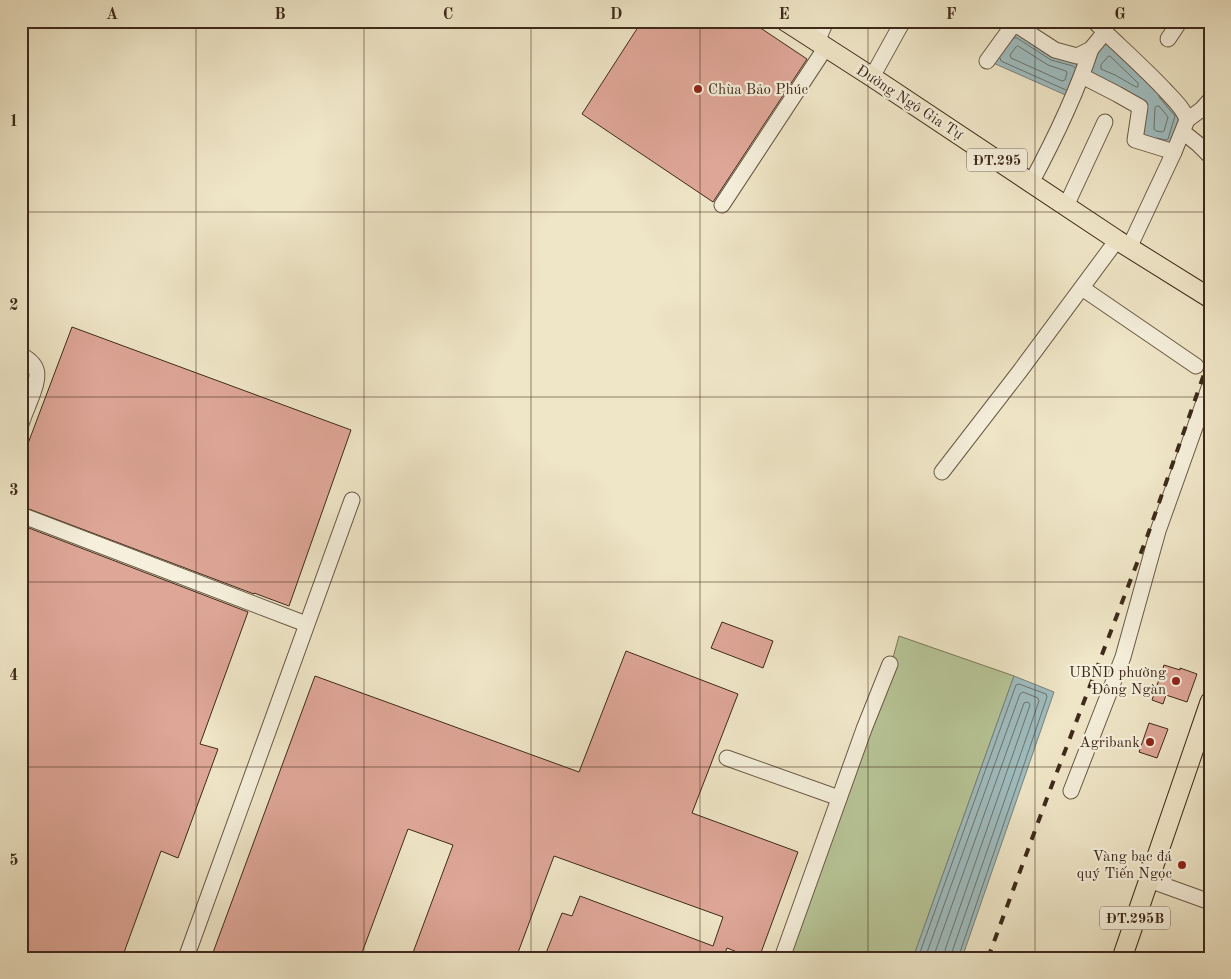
<svg xmlns="http://www.w3.org/2000/svg" width="1231" height="979" font-family="'Old Standard TT',serif">
	<rect width="100%" height="100%" fill="#efe6c7"/>
	<filter id="stains"><feTurbulence type="fractalNoise" baseFrequency=".004" numOctaves="4"/><feColorMatrix values="0 0 0 0 .2 0 0 0 0 .09 0 0 0 0 .02 0 0 0 .5 -.17"/></filter>
	<radialGradient id="worn" r=".72"><stop offset=".6" stop-color="#630" stop-opacity="0"/><stop offset="1" stop-color="#630" stop-opacity=".3"/></radialGradient>
	<path fill="#b7c597" stroke="#7a7858" d="M899 636 1014 676 913 958H783L878 712Z"/>
	<g fill="#9fbdc0" stroke="#78827e">
		<path d="M1014 30 1084 58 1070 97 991 62Z"/>
		<path d="M1109 42 1180 116 1171 146 1142 139 1144 105 1085 75C1090 63 1096 46 1109 42Z"/>
		<path d="M1014 676 1054 692 962 958H913Z"/>
	</g>
	<g fill="none" stroke-linecap="round" stroke-linejoin="round">
		<g stroke="#6e746d" stroke-width="1">
			<path d="M1014 38H1017L1051 60 1073 66 1075 68"/>
			<path d="M1018 46 1048 65 1066 71 1067 73 1065 80 1062 81 1011 58 1010 55 1016 47Z"/>
			<path d="M1109 56 1111 57 1138 83V87H1136L1115 75 1101 69V65Z"/>
			<path d="M1000 58 1001 61 1066 90"/>
			<path d="M1157 106H1159L1168 117 1164 131 1162 132 1156 131 1154 129 1155 108Z"/>
			<path d="M1157 138 1166 140 1168 139 1175 116 1159 97"/>
			<path d="M918 958 1016 685 1019 684 1046 694 1047 697 958 958"/>
			<path d="M925 958 1020 694 1023 692 1038 698 1039 701 952 952V958"/>
			<path d="M933 958 1024 703 1027 702 1029 703 1030 705 945 950 944 958"/>
		</g>
	</g>
	<g fill="#dea697" stroke="#3e2a1a">
		<path d="M642 21H750L807 59 713 202 582 114Z"/>
		<path d="M72 327 351 430 289 606 254 593V594L21 506V462Z"/>
		<path d="M21 525 248 612 200 744 218 749 178 858 161 851 122 958H21Z"/>
		<path d="M722 622 773 641 763 668 711 648Z"/>
		<path d="M626 651 738 694 692 813 798 852 759 958H752L727 948 723 958H544L562 913 572 916 580 896 713 946 723 917 554 856 516 958H411L453 845 408 829 360 958H211L315 676 579 772Z"/>
		<path d="M1164 665 1180 670V668L1197 674 1187 702 1166 695 1163 704 1152 700Z"/>
		<path d="M1149 723 1168 729 1157 758 1139 752Z"/>
	</g>
	<g fill="none" stroke-linecap="round" stroke-linejoin="round">
		<defs>
			<g id="minor">
				<path d="M1015 24 1055 50 1077 56 1091 49 1105 32 1094 21"/>
				<path d="M1105 32C1125 51 1145 69 1164 89 1172 98 1184 108 1187 120"/>
				<path d="M1168 39 1180 21"/>
				<path d="M817 42 826 21"/>
				<path d="M987 61 1016 21"/>
				<path d="M1082 76 1117 94 1140 107 1135 140 1174 152"/>
				<path d="M872 77 903 21"/>
				<path d="M1187 120 1202 109 1210 100"/>
				<path d="M1183 132 1198 144 1210 156"/>
				<path d="M1031 183C1054 140 1076 95 1091 49"/>
				<path d="M722 205 826 47"/>
				<path d="M1066 206 1105 122"/>
				<path d="M1129 248 1174 152 1187 120"/>
				<path d="M1082 288 1196 366"/>
				<path d="M21 355C43 366 38 379 31 398 28 406 24 415 21 424"/>
				<path d="M942 472 1020 371 1117 240"/>
				<path d="M21 515 306 624"/>
				<path d="M727 758 839 798"/>
				<path d="M1071 791 1123 657 1158 531 1210 385"/>
				<path d="M1149 880 1210 902"/>
				<path d="M186 958 352 500"/>
				<path d="M782 958 864 729 890 664"/>
			</g>
			<g id="major">
				<path d="M785 21 872 77 1117 240 1210 298"/>
				<path d="M1122 958 1210 702"/>
			</g>
		</defs>
		<use href="#minor" stroke="#6a5945" stroke-width="17"/>
		<use href="#major" stroke="#3e2a1a" stroke-width="21"/>
		<use href="#minor" stroke="#f5efdb" stroke-width="15"/>
		<use href="#major" stroke="#efe6c7" stroke-width="19"/>
		<path stroke="#3e2a1a" stroke-width="4" stroke-dasharray="9 9" stroke-linecap="butt" d="M988 958 1047 798 1147 537 1210 357"/>
	</g>
	<path fill="none" stroke="#3e2a1a" stroke-width="1" stroke-opacity="0.55" d="M196 21V958M364 21V958M531 21V958M700 21V958M868 21V958M1035 21V958M21 212H1210M21 397H1210M21 582H1210M21 767H1210"/>
	<g fill="#8f2418" stroke="#f5efdb" stroke-width="2">
		<circle cx="698" cy="89" r="5"/>
		<circle cx="1176" cy="681" r="5"/>
		<circle cx="1150" cy="742" r="5"/>
		<circle cx="1182" cy="865" r="5"/>
	</g>
	<g text-anchor="middle" stroke-width="4.5" stroke-linejoin="round" paint-order="stroke">
		<g fill="#f5efdb" stroke="#756554" stroke-width="1">
			<rect x="967" y="148.5" width="60" height="23" rx="4"/>
			<rect x="1100" y="906.5" width="70" height="23" rx="4"/>
		</g>
		<g font-size="14" font-weight="bold" fill="#3e2a1a">
			<text x="997" y="165">ĐT.295</text>
			<text x="1135" y="923">ĐT.295B</text>
		</g>
		<g font-size="15" fill="#3e2a1a" stroke="#f5efdb" text-anchor="end">
			<text x="708" y="94" text-anchor="start">Chùa Bảo Phúc</text>
			<text x="1166" y="677">UBND phường<tspan x="1166" dy="17">Đông Ngàn</tspan></text>
			<text x="1140" y="747">Agribank</text>
			<text x="1172" y="861">Vàng bạc đá<tspan x="1172" dy="17">quý Tiến Ngọc</tspan></text>
		</g>
		<g font-size="15" fill="#3e2a1a" stroke="#f5efdb">
			<text transform="translate(910 102) rotate(33)" y="5">Đường Ngô Gia Tự</text>
		</g>
	</g>
	<rect width="1231" height="979" fill="none" stroke="#efe6c7" stroke-width="55"/>
	<rect x="28" y="28" width="1176" height="924" fill="none" stroke="#3e2a1a" stroke-width="2"/>
	<g font-size="16" text-anchor="middle" font-weight="bold" fill="#3e2a1a">
		<text x="112" y="19">A</text>
		<text x="280" y="19">B</text>
		<text x="448" y="19">C</text>
		<text x="616" y="19">D</text>
		<text x="784" y="19">E</text>
		<text x="951" y="19">F</text>
		<text x="1120" y="19">G</text>
		<text x="14" y="126">1</text>
		<text x="14" y="310">2</text>
		<text x="14" y="495">3</text>
		<text x="14" y="680">4</text>
		<text x="14" y="865">5</text>
	</g>
	<rect width="100%" height="100%" filter="url(#stains)"/>
	<rect width="100%" height="100%" fill="url(#worn)"/>
</svg>
